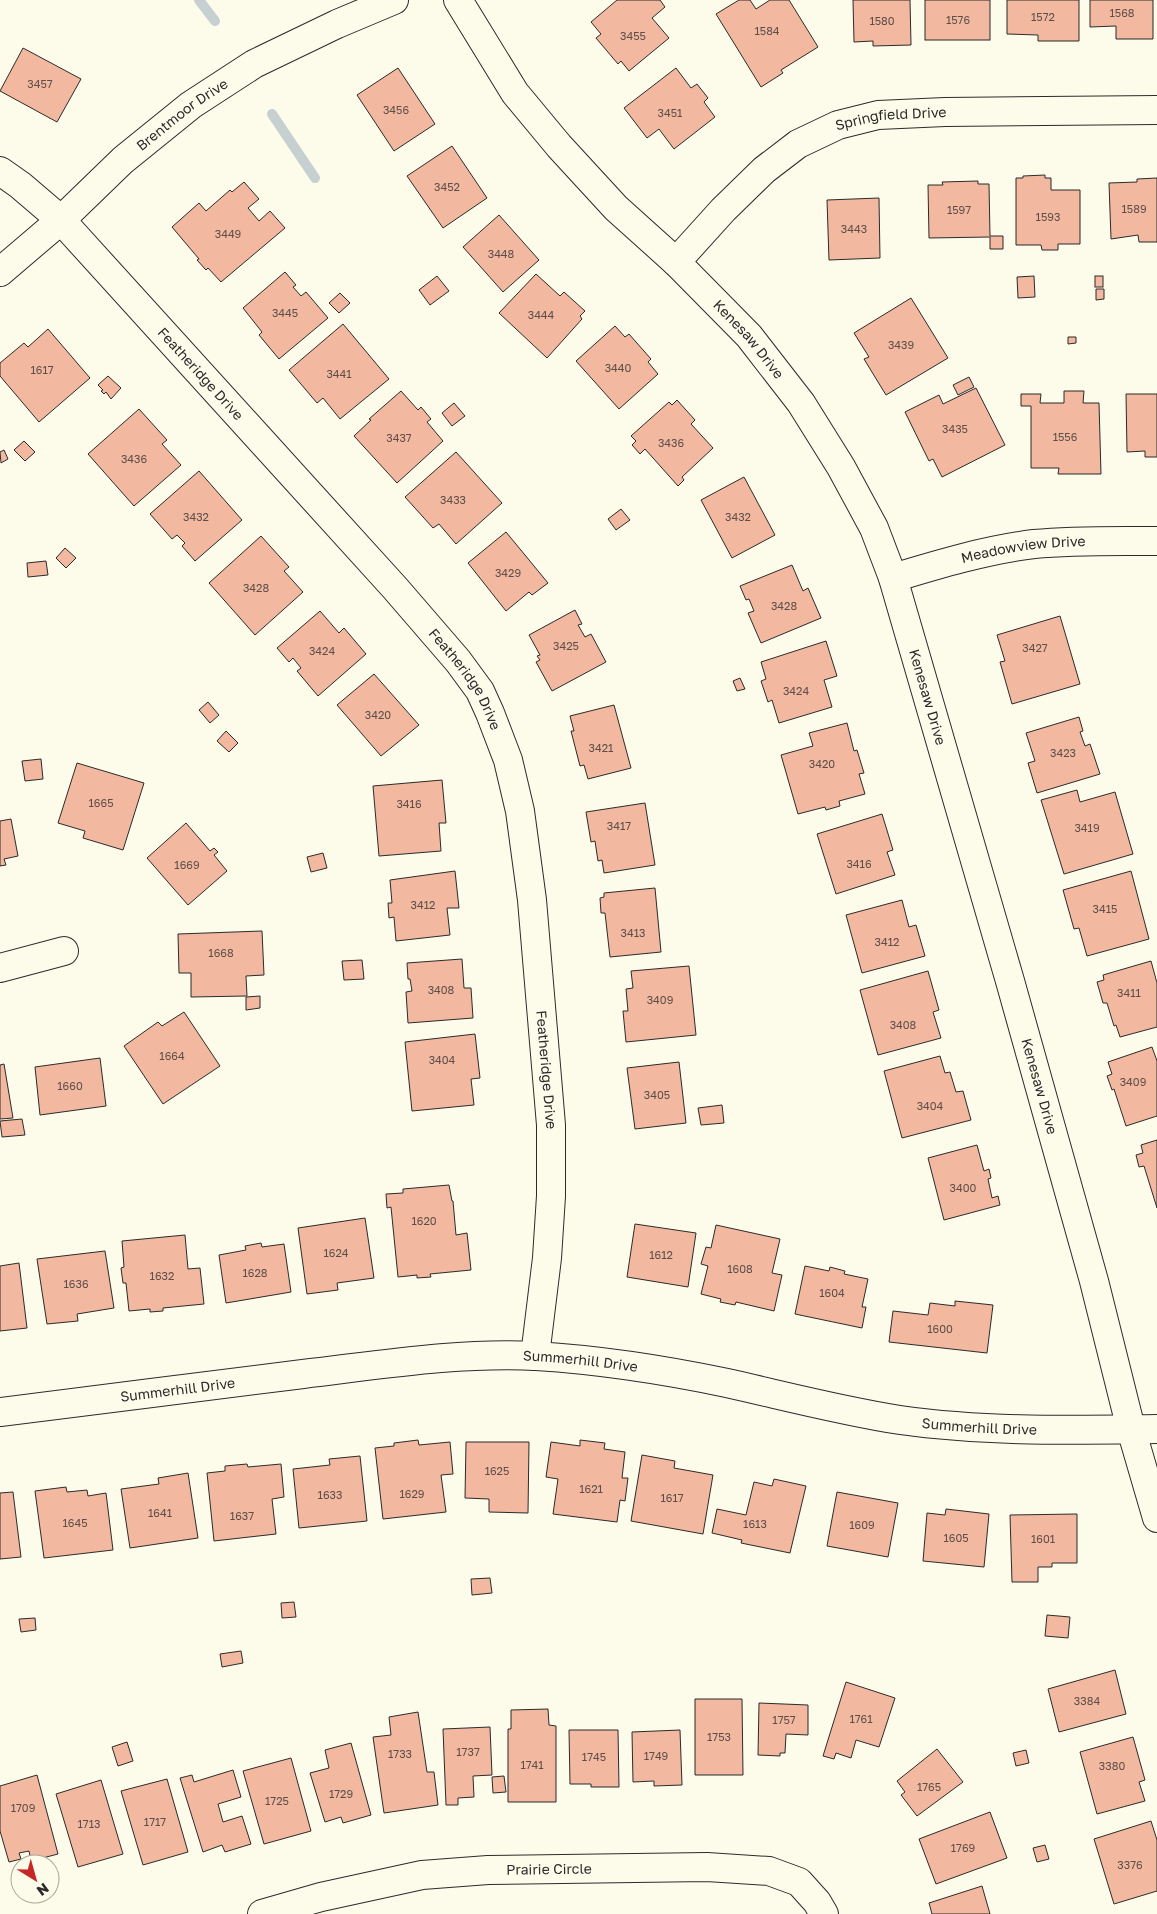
<svg xmlns="http://www.w3.org/2000/svg" width="1157" height="1914" font-family="'Golos Text',sans-serif">
	<rect width="100%" height="100%" fill="#fdfbea"/>
	<g fill="none" stroke-linecap="round" stroke-linejoin="round">
		<g stroke="#c7d0d0" stroke-width="10">
			<path d="M199 0 215 21"/>
			<path d="M272 114 315 178"/>
		</g>
	</g>
	<g fill="#f2b8a0" stroke="#2b2b2b">
		<path d="M617 0H660L665 7 652 18 669 38 629 71 621 61 618 64 596 38 601 34 591 22Z"/>
		<path d="M739 0H750L756 9 770 0H789L818 47 781 70 783 73 761 87 716 14Z"/>
		<path d="M853 0H910L911 45 873 46V41L854 42Z"/>
		<rect x="925" y="0" width="65" height="40"/>
		<path d="M1007 0H1079V41H1038V35L1007 34Z"/>
		<path d="M1090 0H1153V39H1116V26L1090 27Z"/>
		<path d="M23 48 81 79 57 122 0 91Z"/>
		<path d="M398 68 435 124 394 151 357 95Z"/>
		<path d="M676 68 691 88 697 84 708 98 704 102 715 117 674 149 659 129 647 138 624 108Z"/>
		<path d="M452 146 487 198 443 228 407 176Z"/>
		<path d="M1045 175V178H1051V190H1080V244H1058V250H1042L1041 245H1016V178H1023V176Z"/>
		<path d="M1157 178V242H1139L1138 235 1111 239 1109 183 1137 182V179Z"/>
		<path d="M978 181V184H989L990 236H1003V249H990V237L929 238 928 185H943L942 182Z"/>
		<path d="M244 182 259 199 248 208 259 221 270 211 285 228 221 282 208 268 206 270 197 260 199 259 172 227 199 203 206 211 230 190 232 192Z"/>
		<path d="M879 198 880 258 829 260 827 200Z"/>
		<path d="M499 215 539 260 503 292 463 247Z"/>
		<path d="M285 272 296 285 293 287 301 296 306 292 328 318 279 359 259 335 262 332 243 308Z"/>
		<path d="M536 274 560 296 564 292 585 311 580 316 582 319 547 358 499 313Z"/>
		<path d="M437 276 449 291 430 305 419 290Z"/>
		<path d="M1034 276 1035 297 1018 298 1017 277Z"/>
		<rect x="1095" y="276" width="8" height="11"/>
		<path d="M1096 289H1104V299L1096 300Z"/>
		<path d="M340 293 350 303 339 313 329 303Z"/>
		<path d="M911 298 948 358 886 395 864 359 869 357 854 333Z"/>
		<path d="M343 324 389 379 340 419 323 398 317 403 289 370Z"/>
		<path d="M615 326 625 337 629 334 651 359 648 362 658 374 619 409 576 361Z"/>
		<path d="M48 329 90 378 39 422 0 376V363L24 343 28 347Z"/>
		<path d="M1068 337H1076V343L1068 344Z"/>
		<path d="M108 376 121 388 111 399 106 392 104 394 101 391 103 390 98 385Z"/>
		<path d="M969 377 974 387 958 395 953 385Z"/>
		<path d="M976 388 1005 445 942 477 933 459 929 461 905 412 939 395 943 404Z"/>
		<path d="M401 391 418 410 421 407 431 419 427 422 443 441 397 483 354 436 371 420 369 419Z"/>
		<path d="M1064 391H1084L1083 403H1099L1101 474H1058L1059 468H1031V406H1021V394H1041L1040 403H1064Z"/>
		<path d="M1126 394H1157V457H1145V451L1127 452Z"/>
		<path d="M677 400 695 420 691 424 713 448 682 477 684 480 678 486 645 449 640 454 632 445 636 441 631 436 669 402 672 405Z"/>
		<path d="M454 403 465 416 452 426 442 413Z"/>
		<path d="M139 409 167 440 162 444 181 465 134 506 88 454Z"/>
		<path d="M24 441 35 452 25 461 14 450Z"/>
		<path d="M4 450 8 459 1 463 0 452Z"/>
		<path d="M456 452 502 503 456 544 439 524 433 528 405 497Z"/>
		<path d="M199 471 242 520 195 561 182 546 185 543 177 535 172 539 150 514Z"/>
		<path d="M744 477 775 535 732 558 701 500Z"/>
		<path d="M621 509 630 520 616 530 608 519Z"/>
		<path d="M506 532 548 583 532 595 529 592 506 611 468 563Z"/>
		<path d="M261 536 289 567 284 571 303 592 255 635 209 583Z"/>
		<path d="M65 548 76 558 66 568 56 558Z"/>
		<path d="M46 561 48 575 28 577 27 563Z"/>
		<path d="M792 565 803 591 808 588 821 618 761 643 748 613 754 611 749 599 746 600 740 586Z"/>
		<path d="M575 610 582 624 578 625 585 637 591 634 606 662 552 691 536 662 540 660 537 656 540 655 529 635Z"/>
		<path d="M320 611 339 633 344 628 366 654 318 696 297 671 301 668 293 658 289 662 277 648Z"/>
		<path d="M1060 616 1080 684 1012 704 1000 662 1005 661 997 635Z"/>
		<path d="M826 641 837 676 824 680 832 707 779 723 772 700 768 702 761 681 766 679 761 662Z"/>
		<path d="M374 674 419 725 381 756 337 705Z"/>
		<path d="M740 678 745 689 737 691 733 681Z"/>
		<path d="M208 702 219 715 210 723 199 710Z"/>
		<path d="M614 705 631 768 588 779 584 765 580 766 571 731H574L570 716Z"/>
		<path d="M1079 717 1083 731 1080 732 1085 746 1090 744 1100 774 1037 793 1028 763 1035 761 1026 733Z"/>
		<path d="M847 723 854 751 857 750 864 773 859 774 865 794 839 801 840 806 826 810 825 807 798 814 781 755 813 746 809 733Z"/>
		<path d="M226 731 238 743 229 752 217 741Z"/>
		<path d="M41 759 43 779 25 781 22 761Z"/>
		<path d="M77 763 144 783 123 850 83 838 85 831 58 823Z"/>
		<path d="M442 780 446 823H439L441 851 379 856 373 786Z"/>
		<path d="M1077 790 1080 802 1115 792 1133 854 1064 874 1041 800Z"/>
		<path d="M645 803 655 865 604 873 602 860 598 861 595 841 591 842 586 812Z"/>
		<path d="M882 814 893 850 887 852 895 875 836 894 817 834Z"/>
		<path d="M11 819 18 856 4 859 6 865 0 866V821Z"/>
		<path d="M186 823 210 851 214 848 218 852 214 855 227 871 188 905 147 858Z"/>
		<path d="M323 853 327 868 311 872 307 857Z"/>
		<path d="M455 871 459 908H447L450 935 396 941 394 917 389 918 388 903H392L390 880Z"/>
		<path d="M1131 871 1149 939 1087 956 1079 928 1074 929 1063 890Z"/>
		<path d="M655 888 661 952 610 957 605 913H601L600 898 604 897V893Z"/>
		<path d="M902 900 909 927 916 925 925 956 862 973 846 915Z"/>
		<path d="M262 931 264 975 246 976 247 996 191 997V973H179L178 934Z"/>
		<path d="M462 959 464 988H471L473 1018 408 1023 406 992 412 991 410 979H408L407 963Z"/>
		<path d="M362 960 364 979 344 980 342 961Z"/>
		<path d="M1151 961 1157 983V1027L1120 1037 1116 1025 1114 1026 1107 1003H1103L1097 982 1104 980 1103 975Z"/>
		<path d="M689 966 696 1035 626 1042 623 1011H628L626 989 633 988 631 971Z"/>
		<path d="M928 971 939 1010 933 1012 941 1038 878 1055 860 990Z"/>
		<path d="M260 996V1008L246 1010V997Z"/>
		<path d="M184 1012 220 1066 163 1104 124 1046 158 1022 162 1026Z"/>
		<path d="M475 1034 480 1078 471 1079 474 1105 412 1111 405 1042Z"/>
		<path d="M1152 1047 1157 1061V1116L1126 1126 1114 1089 1112 1090 1107 1076 1112 1074 1108 1062Z"/>
		<path d="M940 1056 945 1073 950 1072 956 1092 963 1091 971 1120 902 1138 884 1071Z"/>
		<path d="M100 1058 106 1106 40 1115 35 1067Z"/>
		<path d="M679 1062 686 1123 635 1129 627 1068Z"/>
		<path d="M4 1064 13 1118 0 1119V1065Z"/>
		<path d="M722 1105 724 1123 701 1125 698 1108Z"/>
		<path d="M22 1119 25 1135 2 1137 0 1121Z"/>
		<path d="M1157 1140V1208L1144 1166 1139 1167 1136 1155 1143 1153 1141 1145Z"/>
		<path d="M977 1145 984 1171 989 1169 991 1178 988 1179 992 1198 998 1196 1000 1205 944 1220 928 1158Z"/>
		<path d="M449 1185 452 1201H453L456 1235 467 1233 471 1270 430 1274 431 1277 417 1278V1275L398 1277 391 1207 387 1208 386 1194 403 1193V1189Z"/>
		<path d="M365 1218 374 1278 337 1283 338 1290 307 1294 298 1228Z"/>
		<path d="M635 1224 696 1233 688 1287 627 1277Z"/>
		<path d="M716 1225 780 1239 772 1273 782 1275 774 1311 736 1302 735 1305 720 1302 721 1299 701 1294 708 1266 701 1264 706 1247 711 1248Z"/>
		<path d="M185 1235 188 1269 200 1268 204 1304 163 1308V1311L150 1312V1309L129 1311 126 1283H123L121 1268 124 1267 122 1241Z"/>
		<path d="M261 1243 262 1247 284 1244 291 1292 226 1303 219 1255 246 1250 245 1246Z"/>
		<path d="M105 1251 114 1308 77 1314 78 1321 47 1324 37 1259Z"/>
		<path d="M19 1263 27 1328 0 1331V1266Z"/>
		<path d="M805 1266 829 1271 830 1267 845 1271 844 1274 868 1279 862 1307H866L862 1328 795 1314Z"/>
		<path d="M955 1301 993 1305 987 1353 889 1342 893 1311 928 1315 930 1303 955 1306Z"/>
		<path d="M418 1440 419 1445 450 1442 453 1474 441 1475 446 1512 383 1519 375 1448 394 1446V1443Z"/>
		<path d="M580 1440 605 1443 604 1449 625 1452 622 1478H628L625 1501 620 1500 617 1522 553 1514 558 1479 546 1477 551 1442 580 1446Z"/>
		<path d="M466 1442H529L528 1513 489 1512V1499L465 1498Z"/>
		<path d="M642 1455 675 1461 674 1468 713 1475 703 1534 631 1521Z"/>
		<path d="M360 1456 367 1521 299 1528 293 1469 330 1465 329 1459Z"/>
		<path d="M247 1464 248 1467 281 1464 284 1497 272 1499 276 1534 214 1541 207 1473 225 1471V1466Z"/>
		<path d="M188 1473 198 1538 130 1548 121 1489 159 1484 158 1478Z"/>
		<path d="M774 1479 806 1486 790 1553 741 1543 742 1540 712 1533 717 1509 746 1515 754 1482 772 1486Z"/>
		<path d="M66 1487 67 1492 87 1490 88 1496 106 1493 113 1550 44 1558 35 1491Z"/>
		<path d="M13 1492 21 1557 0 1559V1493Z"/>
		<path d="M837 1492 898 1503 888 1557 827 1546Z"/>
		<path d="M946 1509 989 1514 984 1567 923 1561 927 1513 945 1515Z"/>
		<path d="M1077 1514V1563H1052V1567H1038V1582H1012L1010 1515Z"/>
		<path d="M490 1578 492 1593 472 1595 471 1579Z"/>
		<path d="M294 1602 296 1617 282 1618 281 1603Z"/>
		<path d="M1047 1615 1070 1617 1068 1638 1045 1636Z"/>
		<path d="M35 1618 36 1630 21 1632 19 1619Z"/>
		<path d="M241 1651 243 1663 222 1667 220 1654Z"/>
		<path d="M1115 1670 1126 1714 1059 1732 1048 1689Z"/>
		<path d="M846 1682 895 1698 879 1747 856 1740 851 1758 836 1753 834 1759 823 1756Z"/>
		<path d="M695 1699H742L743 1775H695Z"/>
		<path d="M759 1703 808 1705V1735L786 1734 785 1753H780V1756L758 1755Z"/>
		<path d="M548 1709 549 1725 556 1726V1802H508V1729H511V1710Z"/>
		<path d="M418 1712 427 1772H434L438 1805 384 1813 373 1737 391 1735 389 1717Z"/>
		<path d="M490 1727 492 1775 473 1776 474 1797 458 1798V1805H446L443 1729Z"/>
		<path d="M569 1730H618L619 1787H591V1784H570Z"/>
		<path d="M680 1730 682 1785 654 1786V1781L633 1782 632 1732Z"/>
		<path d="M1133 1737 1145 1780 1139 1782 1145 1801 1097 1814 1080 1752Z"/>
		<path d="M127 1742 133 1761 118 1766 112 1747Z"/>
		<path d="M351 1743 371 1815 343 1823 341 1817 325 1822 310 1773 329 1768 325 1750Z"/>
		<path d="M937 1749 963 1782 917 1816 901 1795 905 1792 897 1781Z"/>
		<path d="M1026 1750 1029 1763 1016 1766 1013 1753Z"/>
		<path d="M291 1758 311 1831 264 1844 243 1771Z"/>
		<path d="M233 1770 241 1797 218 1804 223 1822 242 1816 251 1844 225 1852 222 1845 203 1852 180 1778 192 1775 194 1782Z"/>
		<path d="M37 1775 58 1854 31 1861 29 1851 19 1853 21 1859 9 1862 0 1831V1786Z"/>
		<path d="M504 1776 506 1792 493 1793 492 1777Z"/>
		<path d="M167 1779 188 1852 143 1865 121 1791Z"/>
		<path d="M101 1780 123 1854 78 1867 56 1794Z"/>
		<path d="M990 1812 1007 1858 936 1884 919 1839Z"/>
		<path d="M1151 1821 1157 1840V1891L1114 1904 1094 1839Z"/>
		<path d="M1045 1845 1049 1859 1037 1862 1033 1848Z"/>
		<path d="M982 1886 990 1914H932L929 1903Z"/>
	</g>
	<g fill="none" stroke-linecap="round" stroke-linejoin="round">
		<defs>
			<g id="minor">
				<path id="s1" d="M458 0 515 93 559 146 616 208 676 262 749 336 801 403 841 467 874 528 893 578 1010 981 1094 1281 1131 1429 1157 1518"/>
				<path id="s2" d="M0 171 20 185 61 220 395 588 458 661 480 691 490 713 508 760 520 811 532 900 551 1125V1196L547 1258 535 1356"/>
				<path id="s3" d="M676 262 723 210 764 170 798 144 838 125 878 115 945 112 1157 110"/>
				<path id="s4" d="M0 272 61 220 123 160 191 105 254 64 337 24 394 0"/>
				<path id="s5" d="M893 578C939 564 986 550 1034 544 1075 540 1117 541 1157 541"/>
				<path d="M0 968 64 951"/>
				<path id="s6" d="M0 1412C101 1399 202 1387 303 1374 380 1365 458 1352 536 1356 600 1360 665 1370 727 1383 785 1396 842 1411 900 1420 985 1432 1071 1430 1157 1429"/>
				<path id="s7" d="M262 1914 321 1897 422 1875 488 1870 707 1867 769 1871 799 1882 817 1902 824 1914"/>
			</g>
		</defs>
		<use href="#minor" stroke="#2b2b2b" stroke-width="30"/>
		<use href="#minor" stroke="#fdfbea" stroke-width="28"/>
	</g>
	<g text-anchor="middle" stroke-width="4" stroke-linejoin="round" paint-order="stroke">
		<g font-size="11" fill="#5d4e48">
			<text x="1122" y="17">1568</text>
			<text x="1043" y="21">1572</text>
			<text x="958" y="24">1576</text>
			<text x="882" y="25">1580</text>
			<text x="767" y="35">1584</text>
			<text x="633" y="40">3455</text>
			<text x="40" y="88">3457</text>
			<text x="396" y="114">3456</text>
			<text x="670" y="117">3451</text>
			<text x="447" y="191">3452</text>
			<text x="1134" y="213">1589</text>
			<text x="959" y="214">1597</text>
			<text x="1048" y="221">1593</text>
			<text x="854" y="233">3443</text>
			<text x="228" y="238">3449</text>
			<text x="501" y="258">3448</text>
			<text x="285" y="317">3445</text>
			<text x="541" y="319">3444</text>
			<text x="901" y="349">3439</text>
			<text x="618" y="372">3440</text>
			<text x="42" y="374">1617</text>
			<text x="339" y="378">3441</text>
			<text x="955" y="433">3435</text>
			<text x="1065" y="441">1556</text>
			<text x="399" y="442">3437</text>
			<text x="671" y="447">3436</text>
			<text x="134" y="463">3436</text>
			<text x="453" y="504">3433</text>
			<text x="196" y="521">3432</text>
			<text x="738" y="521">3432</text>
			<text x="508" y="577">3429</text>
			<text x="256" y="592">3428</text>
			<text x="784" y="610">3428</text>
			<text x="566" y="650">3425</text>
			<text x="1035" y="652">3427</text>
			<text x="322" y="655">3424</text>
			<text x="796" y="695">3424</text>
			<text x="378" y="719">3420</text>
			<text x="601" y="752">3421</text>
			<text x="1063" y="757">3423</text>
			<text x="822" y="768">3420</text>
			<text x="101" y="807">1665</text>
			<text x="409" y="808">3416</text>
			<text x="619" y="830">3417</text>
			<text x="1087" y="832">3419</text>
			<text x="859" y="868">3416</text>
			<text x="187" y="869">1669</text>
			<text x="423" y="909">3412</text>
			<text x="1105" y="913">3415</text>
			<text x="633" y="937">3413</text>
			<text x="887" y="946">3412</text>
			<text x="221" y="957">1668</text>
			<text x="441" y="994">3408</text>
			<text x="1129" y="997">3411</text>
			<text x="660" y="1004">3409</text>
			<text x="903" y="1029">3408</text>
			<text x="172" y="1060">1664</text>
			<text x="442" y="1064">3404</text>
			<text x="1133" y="1086">3409</text>
			<text x="70" y="1090">1660</text>
			<text x="657" y="1099">3405</text>
			<text x="930" y="1110">3404</text>
			<text x="963" y="1192">3400</text>
			<text x="424" y="1225">1620</text>
			<text x="336" y="1257">1624</text>
			<text x="661" y="1259">1612</text>
			<text x="740" y="1273">1608</text>
			<text x="255" y="1277">1628</text>
			<text x="162" y="1280">1632</text>
			<text x="76" y="1288">1636</text>
			<text x="832" y="1297">1604</text>
			<text x="940" y="1333">1600</text>
			<text x="497" y="1475">1625</text>
			<text x="591" y="1493">1621</text>
			<text x="412" y="1498">1629</text>
			<text x="330" y="1499">1633</text>
			<text x="672" y="1502">1617</text>
			<text x="160" y="1517">1641</text>
			<text x="242" y="1520">1637</text>
			<text x="75" y="1527">1645</text>
			<text x="755" y="1528">1613</text>
			<text x="862" y="1529">1609</text>
			<text x="956" y="1542">1605</text>
			<text x="1043" y="1543">1601</text>
			<text x="1087" y="1705">3384</text>
			<text x="861" y="1723">1761</text>
			<text x="784" y="1724">1757</text>
			<text x="719" y="1741">1753</text>
			<text x="468" y="1756">1737</text>
			<text x="400" y="1758">1733</text>
			<text x="656" y="1760">1749</text>
			<text x="594" y="1761">1745</text>
			<text x="532" y="1769">1741</text>
			<text x="1112" y="1770">3380</text>
			<text x="929" y="1791">1765</text>
			<text x="341" y="1798">1729</text>
			<text x="277" y="1805">1725</text>
			<text x="23" y="1812">1709</text>
			<text x="155" y="1826">1717</text>
			<text x="89" y="1828">1713</text>
			<text x="963" y="1852">1769</text>
			<text x="1130" y="1869">3376</text>
		</g>
		<g font-size="14" fill="#2b2b2b" stroke="#fdfbea">
			<text dy="5" stroke="none"><textPath href="#s4" startOffset="241">Brentmoor Drive</textPath></text>
			<text dy="5" stroke="none"><textPath href="#s3" startOffset="268">Springfield Drive</textPath></text>
			<text dy="5" stroke="none"><textPath href="#s1" startOffset="449">Kenesaw Drive</textPath></text>
			<text dy="5" stroke="none"><textPath href="#s2" startOffset="286">Featheridge Drive</textPath></text>
			<text dy="5" stroke="none"><textPath href="#s5" startOffset="134">Meadowview Drive</textPath></text>
			<text dy="5" stroke="none"><textPath href="#s2" startOffset="691">Featheridge Drive</textPath></text>
			<text dy="5" stroke="none"><textPath href="#s1" startOffset="854">Kenesaw Drive</textPath></text>
			<text dy="5" stroke="none"><textPath href="#s2" startOffset="1096">Featheridge Drive</textPath></text>
			<text dy="5" stroke="none"><textPath href="#s1" startOffset="1259">Kenesaw Drive</textPath></text>
			<text dy="5" stroke="none"><textPath href="#s6" startOffset="584">Summerhill Drive</textPath></text>
			<text dy="5" stroke="none"><textPath href="#s6" startOffset="179">Summerhill Drive</textPath></text>
			<text dy="5" stroke="none"><textPath href="#s6" startOffset="989">Summerhill Drive</textPath></text>
			<text dy="5" stroke="none"><textPath href="#s7" startOffset="292">Prairie Circle</textPath></text>
		</g>
	</g>
	<g transform="translate(35 1879) rotate(143)"><circle r="24" fill="#fdfbea" stroke="#a9a89e"/>
	<path d="M0-4L9 19L0 12L-9 19Z" fill="#c62828"/>
	<text y="-8" font-size="14" font-weight="bold" text-anchor="middle" fill="#2b2b2b">N</text>
	</g>
</svg>
